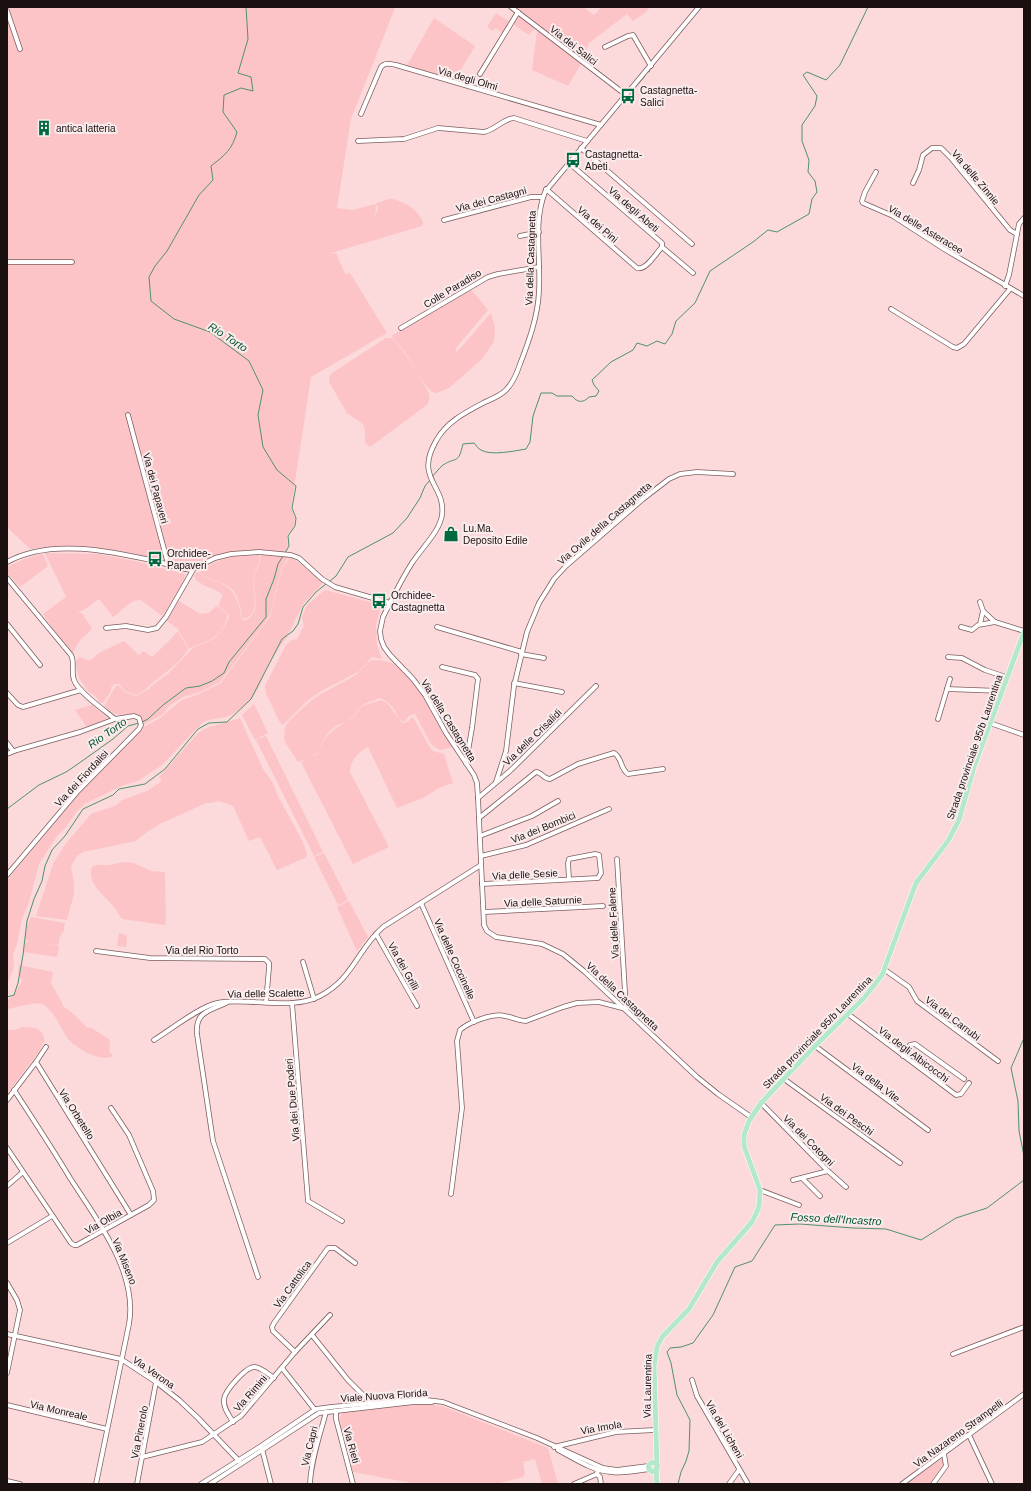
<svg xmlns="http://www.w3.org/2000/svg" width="1031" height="1491" font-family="Helvetica,sans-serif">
	<rect width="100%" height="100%" fill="#fcd9da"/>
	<g fill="#fdc4c7" fill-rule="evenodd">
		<path d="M7 7H404L395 8 351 119 337 208 353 210 375 204C379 214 369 224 365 233L377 212 378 209 376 203C381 202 386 199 391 199 403 200 421 212 423 223L422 226 331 253V254L336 253 345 274 350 273 387 333 311 377 291 508 295 518 294 526 287 536 288 547 284 553 223 554 209 558 192 568C176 564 160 559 144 556 106 547 69 544 30 549L7 527Z"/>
		<path d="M515 7H583L594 15 602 7H650L645 13 633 21 627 14 589 43 581 64 568 86 532 70 538 25Z"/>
		<path d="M496 13 510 22 503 33 495 28 493 31 487 27Z"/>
		<path d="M519 14 534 26V31H532L529 35 513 24Z"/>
		<path d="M434 18 475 46 454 81 406 67Z"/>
		<path d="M470 289 480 300 488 310 455 349 457 352 491 313 495 328 494 341 489 349 482 359 449 388 437 393 432 392C415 376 409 351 391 336Z"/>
		<path d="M386 338C389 338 392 338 395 340 400 345 427 387 429 394 430 398 429 400 428 404L370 447 365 443V430L363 424 347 413 329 382 330 375 332 373Z"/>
		<path d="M45 553 98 554 135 561 185 574 184 580 164 615H161L141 600C130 599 122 611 113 617L99 599C91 603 87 610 77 613H82L92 629 80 640 72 654 52 629V627L43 614 66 597Z"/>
		<path d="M43 554 48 566 20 587 7 572V567C19 561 30 556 43 554Z"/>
		<path d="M269 554 288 557 281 570 271 611 267 620 220 682 200 692 183 697 169 706 163 714 143 725C137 710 134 716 122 715 115 715 109 710 104 706L116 686H119L125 692 136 696 149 689 150 687 169 673 193 648 215 638 224 627 229 618 228 613 218 606 223 595C214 587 199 587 194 576L197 572C204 577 209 579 217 582 235 587 239 603 242 619L244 621C263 612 253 595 254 579 255 570 261 564 261 555Z"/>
		<path d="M260 555C260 563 255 569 254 577 251 590 263 615 243 619 238 602 240 589 219 582 211 579 206 578 199 572 222 556 233 556 260 555Z"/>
		<path d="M290 557 299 563 322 582V584L303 604 287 637 278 649 265 671 258 689 249 702 233 714 226 717 208 720 202 723 162 765 138 781 124 785 86 803 78 810 66 827 57 836 39 864 29 902 22 919 17 944 13 954 14 968 7 984V880L77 796 142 728 160 718 182 700 199 694 221 683 224 679 270 617 282 569Z"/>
		<path d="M325 590 381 605 376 625 377 645 382 659 371 657 368 662 358 672 323 690 307 701 283 725 279 721 270 702 266 694 265 686 286 645 292 640 297 639 304 626 302 617 307 605Z"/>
		<path d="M179 601 200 614 209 613 216 606 227 613C228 623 219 635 211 639 204 643 196 645 189 649L178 629 167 621Z"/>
		<path d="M178 631 188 649C180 664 164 673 151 684 146 689 143 692 136 695L125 691 119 684H115L111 687V691L103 703 99 702C97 697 95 695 90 693 87 691 86 688 84 685 77 677 77 671 76 661L80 657 90 661 99 653 124 641 139 655 143 651 152 657 168 642Z"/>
		<path d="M371 660C380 660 388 661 396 665 418 677 439 725 453 747L440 750 431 744 415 714 409 716 404 722 399 719 402 723 407 722 413 717 429 746 433 751 444 754 453 783 439 788 423 798 397 808 368 747C358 752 350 761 350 772L389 847 353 864 301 762 308 757 318 754C323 736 331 732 345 722 330 727 322 738 318 753 310 755 305 760 298 762L293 754 286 744 284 737 285 727 289 721 306 705 319 695 356 675ZM380 698C390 702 395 709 399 719L388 704 381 700 362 706 354 717 346 722 354 716 362 705Z"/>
		<path d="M254 704 268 733 255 740 242 715Z"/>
		<path d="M92 705 108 719V720L87 727 75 710Z"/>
		<path d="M240 718 263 769 273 783 278 796 303 842 307 855 305 858 277 870 260 837 249 841 233 806 219 801 204 804 160 824 147 832 136 841 83 852 77 856 71 866 74 884V894L67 920 36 916 53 864 64 846 91 814 115 806 122 800 147 791 162 781 159 777 198 733C210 724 226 724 240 718Z"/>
		<path d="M266 736 323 852 314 856 256 740Z"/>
		<path d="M324 853 348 900 338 905 314 857Z"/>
		<path d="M124 862 134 863 151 871 165 872 166 921 165 925 122 919C118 914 116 908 111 904 103 894 92 887 91 874 91 870 91 867 94 866 99 863 104 866 109 865 114 864 119 863 124 862Z"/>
		<path d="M349 901 368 937 357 951 337 907Z"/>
		<path d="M31 917 65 923 63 933 55 932 62 933 60 936 59 944 57 945 48 944 59 946 57 957 24 952 25 942 30 941 26 940 25 938 26 928Z"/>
		<path d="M119 933 127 935 126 947 117 946Z"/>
		<path d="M19 965 53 972 51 983 62 1003 63 1006 77 1017 87 1028 90 1027 110 1040 109 1051 113 1056C107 1059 102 1058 95 1056 86 1053 76 1047 69 1040 61 1031 54 1008 41 1004 30 1002 17 1008 7 1009V1001C13 997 18 988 22 981L18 973Z"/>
		<path d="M23 1027C36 1028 41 1026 45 1041L42 1044 40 1050 7 1094V1030H14Z"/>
		<path d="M423 1404 442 1406 548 1448 558 1484H542L535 1459 523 1462 525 1475H523L524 1477 495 1484H417L353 1472 339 1419 342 1413 345 1411Z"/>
		<path d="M943 1458V1467L932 1484H906Z"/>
	</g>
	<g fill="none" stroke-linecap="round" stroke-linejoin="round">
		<g stroke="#50926c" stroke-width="1">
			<path d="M246 7 248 39 238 73 251 77 253 91 241 88 224 95 223 112 237 132C232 150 225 155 211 166L213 180 199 195 167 251 155 266 149 277 151 301 174 319 210 332 249 361 263 390 258 415 263 447 277 470 296 486 292 508 296 518 295 526 288 536 289 546 285 553"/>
			<path d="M649 72 650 70"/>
			<path d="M632 91 645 76"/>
			<path d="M624 101 630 93"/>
			<path d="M620 105 622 103"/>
			<path d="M618 108 619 107"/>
			<path d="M432 477C435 474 439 468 443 465 457 456 458 465 463 444L474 443C476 445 478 449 481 450 491 456 514 451 526 449L530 442 533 416 541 393H552L557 396H572C578 403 583 403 589 397L596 396 599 391 594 385 592 380 611 362 633 350 637 343 647 346 657 341 665 344 672 334 676 321 695 303 710 271 753 242 768 230 777 232 809 214 812 199 817 192 815 181 808 172 809 160 802 141V125L815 106 817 96 803 75 807 72 826 80 840 65 868 7"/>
			<path d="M330 581 336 576 348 557 393 533 407 518 420 498 425 486 430 480"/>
			<path d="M142 722 148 719 163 705 186 688 200 686 212 681 224 673 229 662 266 617V599L274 579 278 564 283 556"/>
			<path d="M7 809 39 785 66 772 75 766 113 739 128 726 139 723"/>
			<path d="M7 997 14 995 18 983 23 955 27 921 34 899 42 881 45 866 52 850 65 836 83 809 113 795 119 789 145 784 165 769 198 729 209 723 227 722 251 699 282 639 293 631 298 624 303 607 316 592 326 584"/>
			<path d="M1024 1038 1011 1068 1018 1101 1019 1131 1024 1156"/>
			<path d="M678 1484 681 1472 686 1461 689 1451 690 1420 677 1395 671 1363 667 1352 670 1348 681 1347 693 1343 713 1315 735 1267 752 1261 775 1225 800 1224 853 1228 886 1229 921 1240 956 1218 987 1208 1024 1180"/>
		</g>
		<defs>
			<g id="minor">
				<path d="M511 7 626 95"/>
				<path d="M699 7 545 192C533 223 541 258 539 291 538 316 529 341 520 364 517 373 513 383 506 390 500 396 492 399 485 402 466 412 446 422 436 441 414 479 446 485 442 515 440 531 421 549 412 563 401 580 392 599 383 617L380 631 381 639 384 647 390 655 413 679 425 695 446 733 474 775 477 783 478 798 484 925 487 931 496 937 542 944 563 954 585 972 697 1077 718 1094 751 1117"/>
				<path d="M7 11 20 49"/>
				<path d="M605 47 628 36 633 35 651 66"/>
				<path d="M480 74 518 12"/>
				<path d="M361 114 381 67C385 62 391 64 396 65L601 125"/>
				<path d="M358 141 404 139 438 128 484 132C495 130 503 119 514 118L587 141"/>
				<path d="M581 148 692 244"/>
				<path d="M876 172 865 192 862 201 863 203 893 216 944 249 1024 296"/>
				<path d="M913 183 919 170 923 155 932 148H941L951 158 1010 230 1017 234"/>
				<path d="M546 189 637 268C646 271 656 253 662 247V243L569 163"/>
				<path d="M444 220 531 197H543"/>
				<path d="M520 236 539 232"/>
				<path d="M662 247 693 273"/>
				<path d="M7 262H72"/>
				<path d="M1005 286 1009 275 1019 224 1024 218"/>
				<path d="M891 309 953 347 957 348 964 344 1010 289"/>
				<path d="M401 328 488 277 498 274 539 267"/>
				<path d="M128 415 168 564"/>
				<path d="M7 562C50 538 110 551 155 561 167 564 179 569 191 570L215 558 231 554 259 552 291 555 299 558 322 579 335 587 390 603"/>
				<path d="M7 578 71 655C75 662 71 672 74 680 78 692 104 710 115 719"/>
				<path d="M995 622 1024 631"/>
				<path d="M7 624 40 665"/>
				<path d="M980 624 983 611"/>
				<path d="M437 627 522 652"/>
				<path d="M961 627 972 630 978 625 995 622 983 611 980 602"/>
				<path d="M106 628 126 626 148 630 157 628 166 617 193 570"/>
				<path d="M521 654 544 658"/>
				<path d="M948 657 962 658 985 670 1006 677"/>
				<path d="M442 667 475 675 478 679 472 728 466 763"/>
				<path d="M514 683 562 692"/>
				<path d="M947 689 1001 691"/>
				<path d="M7 693 18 705 23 707 81 690"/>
				<path d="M938 719 950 679"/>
				<path d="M990 723 1024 735"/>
				<path d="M7 743 13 751"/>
				<path d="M7 754 17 750 80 732 115 719 134 716 139 718 141 725 139 729 78 791 7 875"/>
				<path d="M496 782 506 751 514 686 527 632 539 603 554 579 566 566 643 499 669 479 680 474 697 472 733 474"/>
				<path d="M478 798 511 770 596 686"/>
				<path d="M479 818 536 772C542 772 543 779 550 779L578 764 614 753C622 757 620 769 628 774L663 769"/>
				<path d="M480 836 532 816 558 801"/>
				<path d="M481 856 526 845 609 809"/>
				<path d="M482 884 598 878 601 873 599 855 595 854 569 859 568 863 569 879"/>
				<path d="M421 903 474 1022"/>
				<path d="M484 912 603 906"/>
				<path d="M376 934 417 1006"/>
				<path d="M96 951 150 958 265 959 269 963V968L266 1002"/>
				<path d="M303 962 314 999"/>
				<path d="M885 970 909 987 917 1001 998 1061"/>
				<path d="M226 1003C209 1011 195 1012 197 1034L213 1141 258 1277"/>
				<path d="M292 1003 308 1201 342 1221"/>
				<path d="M848 1014 956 1095 961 1094 969 1083"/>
				<path d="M154 1040C170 1030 201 1006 217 1003 248 997 292 1011 320 996 353 979 357 950 383 927L481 865"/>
				<path d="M815 1046 928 1130"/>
				<path d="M903 1056 910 1045 915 1044 964 1079"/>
				<path d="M36 1062 46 1047"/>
				<path d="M784 1079 900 1163"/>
				<path d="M14 1090C33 1119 52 1148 70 1178 97 1220 138 1272 129 1324L96 1484"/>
				<path d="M7 1100 36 1062 131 1215"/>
				<path d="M761 1103 828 1171 846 1187"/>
				<path d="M7 1148 71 1243 74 1245H77L149 1205 154 1200 153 1191 129 1135 111 1108"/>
				<path d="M802 1178 820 1196"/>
				<path d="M793 1180 828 1171"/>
				<path d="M7 1186 23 1172"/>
				<path d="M760 1190 799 1205"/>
				<path d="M451 1194 462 1108 457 1041 460 1030C469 1022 493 1013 505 1016 512 1017 519 1021 526 1021L563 1007 577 1003 599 1002 626 1009 617 859"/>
				<path d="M7 1243 52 1216"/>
				<path d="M7 1283 17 1300 20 1310 7 1373"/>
				<path d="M7 1334 121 1359 156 1382 179 1400 198 1418 239 1461"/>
				<path d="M312 1335 348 1380 372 1404"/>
				<path d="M295 1352 273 1331 272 1327 274 1323 328 1248H335L355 1263"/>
				<path d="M953 1354 1024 1327"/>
				<path d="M282 1368 315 1410"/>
				<path d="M692 1380 697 1396 748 1484"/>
				<path d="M7 1405 107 1429"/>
				<path d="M336 1411V1419L353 1484"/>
				<path d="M233 1422C229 1415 223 1408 224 1399 225 1391 246 1366 255 1367 262 1368 268 1374 274 1378"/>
				<path d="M969 1435 992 1484"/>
				<path d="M554 1447 616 1432 655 1430"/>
				<path d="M262 1449 271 1484"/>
				<path d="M558 1450C574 1458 592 1471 611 1472 623 1474 636 1471 649 1469"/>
				<path d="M142 1457 202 1442 241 1416 295 1352 330 1315"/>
				<path d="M597 1474 600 1477 601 1484"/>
				<path d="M7 1481 20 1484"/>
				<path d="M137 1484 156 1382"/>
				<path d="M201 1484 261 1446 316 1409 331 1407 418 1399 443 1402 537 1438 603 1468 617 1470 648 1466"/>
				<path d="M210 1484 319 1413 414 1402H432"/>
				<path d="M310 1484C311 1460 320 1435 326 1412"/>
				<path d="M574 1484 597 1474 598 1470"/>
				<path d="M729 1484 739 1470"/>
				<path d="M902 1484 1024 1394"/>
				<path d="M933 1484 946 1466 944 1454"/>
			</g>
			<g id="major">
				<circle cx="653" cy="1467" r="4.5"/>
				<path d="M657 1465 654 1366 657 1347 662 1337 689 1309 717 1262 752 1222 759 1207 760 1190 744 1146V1135L749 1121 761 1103 815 1046 864 998 882 975 916 883 948 841 959 820 974 767 1024 632"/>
				<path d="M656 1469 657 1484"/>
			</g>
		</defs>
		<use href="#minor" stroke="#7c5e5f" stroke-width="5.5"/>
		<use href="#major" stroke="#fff" stroke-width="6"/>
		<use href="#minor" stroke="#fff" stroke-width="4"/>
		<use href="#major" stroke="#b3e8ca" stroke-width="5"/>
	</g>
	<defs>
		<symbol id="bus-bare" viewBox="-9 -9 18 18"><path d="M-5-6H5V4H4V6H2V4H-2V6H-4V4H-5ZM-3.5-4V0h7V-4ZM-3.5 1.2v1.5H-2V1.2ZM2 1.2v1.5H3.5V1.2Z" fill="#00693f" stroke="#faecec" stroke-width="2.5" paint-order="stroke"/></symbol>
		<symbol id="building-bare" viewBox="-9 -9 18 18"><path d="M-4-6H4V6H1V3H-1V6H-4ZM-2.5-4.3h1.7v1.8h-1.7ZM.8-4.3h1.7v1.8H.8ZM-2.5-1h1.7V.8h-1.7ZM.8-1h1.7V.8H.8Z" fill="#00693f" stroke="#faecec" stroke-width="2.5" paint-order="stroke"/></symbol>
		<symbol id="shop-bare" viewBox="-9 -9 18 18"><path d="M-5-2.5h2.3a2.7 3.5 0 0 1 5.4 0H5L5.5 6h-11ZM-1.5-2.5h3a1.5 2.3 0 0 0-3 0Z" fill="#00693f" stroke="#faecec" stroke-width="2.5" paint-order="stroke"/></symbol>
	</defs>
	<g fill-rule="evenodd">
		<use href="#bus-bare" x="617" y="85" width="22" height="22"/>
		<use href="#building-bare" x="33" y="117" width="22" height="22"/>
		<use href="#bus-bare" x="562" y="149" width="22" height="22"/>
		<use href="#shop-bare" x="440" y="523" width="22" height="22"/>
		<use href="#bus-bare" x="144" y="548" width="22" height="22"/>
		<use href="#bus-bare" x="368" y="590" width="22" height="22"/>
	</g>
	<g text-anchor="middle" stroke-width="4" stroke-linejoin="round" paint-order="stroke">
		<g font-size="10" fill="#1b1010" stroke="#faecec">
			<text transform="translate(574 45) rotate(38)" y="4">Via dei Salici</text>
			<text transform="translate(468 78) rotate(16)" y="4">Via degli Olmi</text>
			<text transform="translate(976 177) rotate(50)" y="4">Via delle Zinnie</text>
			<text transform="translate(491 199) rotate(-15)" y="4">Via dei Castagni</text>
			<text transform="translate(634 209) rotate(41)" y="4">Via degli Abeti</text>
			<text transform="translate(598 224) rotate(41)" y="4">Via dei Pini</text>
			<text transform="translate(926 229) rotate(31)" y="4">Via delle Asteracee</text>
			<text transform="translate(530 258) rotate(-88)" y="4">Via della Castagnetta</text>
			<text transform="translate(452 288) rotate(-31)" y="4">Colle Paradiso</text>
			<text transform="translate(156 488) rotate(75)" y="4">Via dei Papaveri</text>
			<text transform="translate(604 523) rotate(-41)" y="4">Via Ovile della Castagnetta</text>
			<text transform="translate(449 720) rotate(58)" y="4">Via della Castagnetta</text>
			<text transform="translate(532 737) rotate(-44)" y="4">Via delle Crisalidi</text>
			<text transform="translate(974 747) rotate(-71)" y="4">Strada provinciale 95/b Laurentina</text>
			<text transform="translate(81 778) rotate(-47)" y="4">Via dei Fiordalisi</text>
			<text transform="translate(543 827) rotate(-22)" y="4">Via dei Bombici</text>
			<text transform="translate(525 874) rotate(-3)" y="4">Via delle Sesie</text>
			<text transform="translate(543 901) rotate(-3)" y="4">Via delle Saturnie</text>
			<text transform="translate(613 923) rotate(-93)" y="4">Via delle Falene</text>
			<text x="202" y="954">Via del Rio Torto</text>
			<text transform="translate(455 959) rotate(66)" y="4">Via delle Coccinelle</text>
			<text transform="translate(404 966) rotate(61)" y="4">Via dei Grilli</text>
			<text transform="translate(266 993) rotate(-1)" y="4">Via delle Scalette</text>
			<text transform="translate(623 996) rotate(43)" y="4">Via della Castagnetta</text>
			<text transform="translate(953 1018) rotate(37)" y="4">Via dei Carrubi</text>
			<text transform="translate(817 1032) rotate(-46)" y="4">Strada provinciale 95/b Laurentina</text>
			<text transform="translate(914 1054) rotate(37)" y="4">Via degli Albicocchi</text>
			<text transform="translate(876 1082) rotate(37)" y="4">Via della Vite</text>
			<text transform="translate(292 1100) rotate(-95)" y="4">Via dei Due Poderi</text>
			<text transform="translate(77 1114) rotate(58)" y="4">Via Orbetello</text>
			<text transform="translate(847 1114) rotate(36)" y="4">Via dei Peschi</text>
			<text transform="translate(809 1140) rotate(45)" y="4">Via dei Cotogni</text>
			<text transform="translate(103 1221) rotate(-30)" y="4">Via Olbia</text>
			<text transform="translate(125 1261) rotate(68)" y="4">Via Miseno</text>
			<text transform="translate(292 1284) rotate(-54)" y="4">Via Cattolica</text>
			<text transform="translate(154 1372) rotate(35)" y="4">Via Verona</text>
			<text transform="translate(647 1386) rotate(-89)" y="4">Via Laurentina</text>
			<text transform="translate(250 1393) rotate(-49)" y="4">Via Rimini</text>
			<text transform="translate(384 1395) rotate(-4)" y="4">Viale Nuova Florida</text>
			<text transform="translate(59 1410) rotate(13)" y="4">Via Monreale</text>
			<text transform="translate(601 1427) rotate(-10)" y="4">Via Imola</text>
			<text transform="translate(725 1429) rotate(60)" y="4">Via dei Licheni</text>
			<text transform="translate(139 1432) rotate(-79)" y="4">Via Pinerolo</text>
			<text transform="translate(958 1433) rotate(-36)" y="4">Via Nazareno Strampelli</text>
			<text transform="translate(352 1445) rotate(75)" y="4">Via Rieti</text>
			<text transform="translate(309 1446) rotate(-76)" y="4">Via Capri</text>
		</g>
		<g font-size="10" fill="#1b1010" stroke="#faecec" text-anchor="start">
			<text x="640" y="94">Castagnetta-<tspan x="640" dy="12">Salici</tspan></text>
			<text x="56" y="132">antica latteria</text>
			<text x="585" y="158">Castagnetta-<tspan x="585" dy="12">Abeti</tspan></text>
			<text x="463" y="532">Lu.Ma.<tspan x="463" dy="12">Deposito Edile</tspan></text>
			<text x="167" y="557">Orchidee-<tspan x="167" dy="12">Papaveri</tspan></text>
			<text x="391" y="599">Orchidee-<tspan x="391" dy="12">Castagnetta</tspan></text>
		</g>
		<g font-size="11" font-style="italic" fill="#055634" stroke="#faecec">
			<text transform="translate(228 337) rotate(33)" y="4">Rio Torto</text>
			<text transform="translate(107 733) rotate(-35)" y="4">Rio Torto</text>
			<text transform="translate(836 1219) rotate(3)" y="4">Fosso dell'Incastro</text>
		</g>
	</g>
	<rect width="1031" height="1491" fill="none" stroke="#1b1010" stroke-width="16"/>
</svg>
